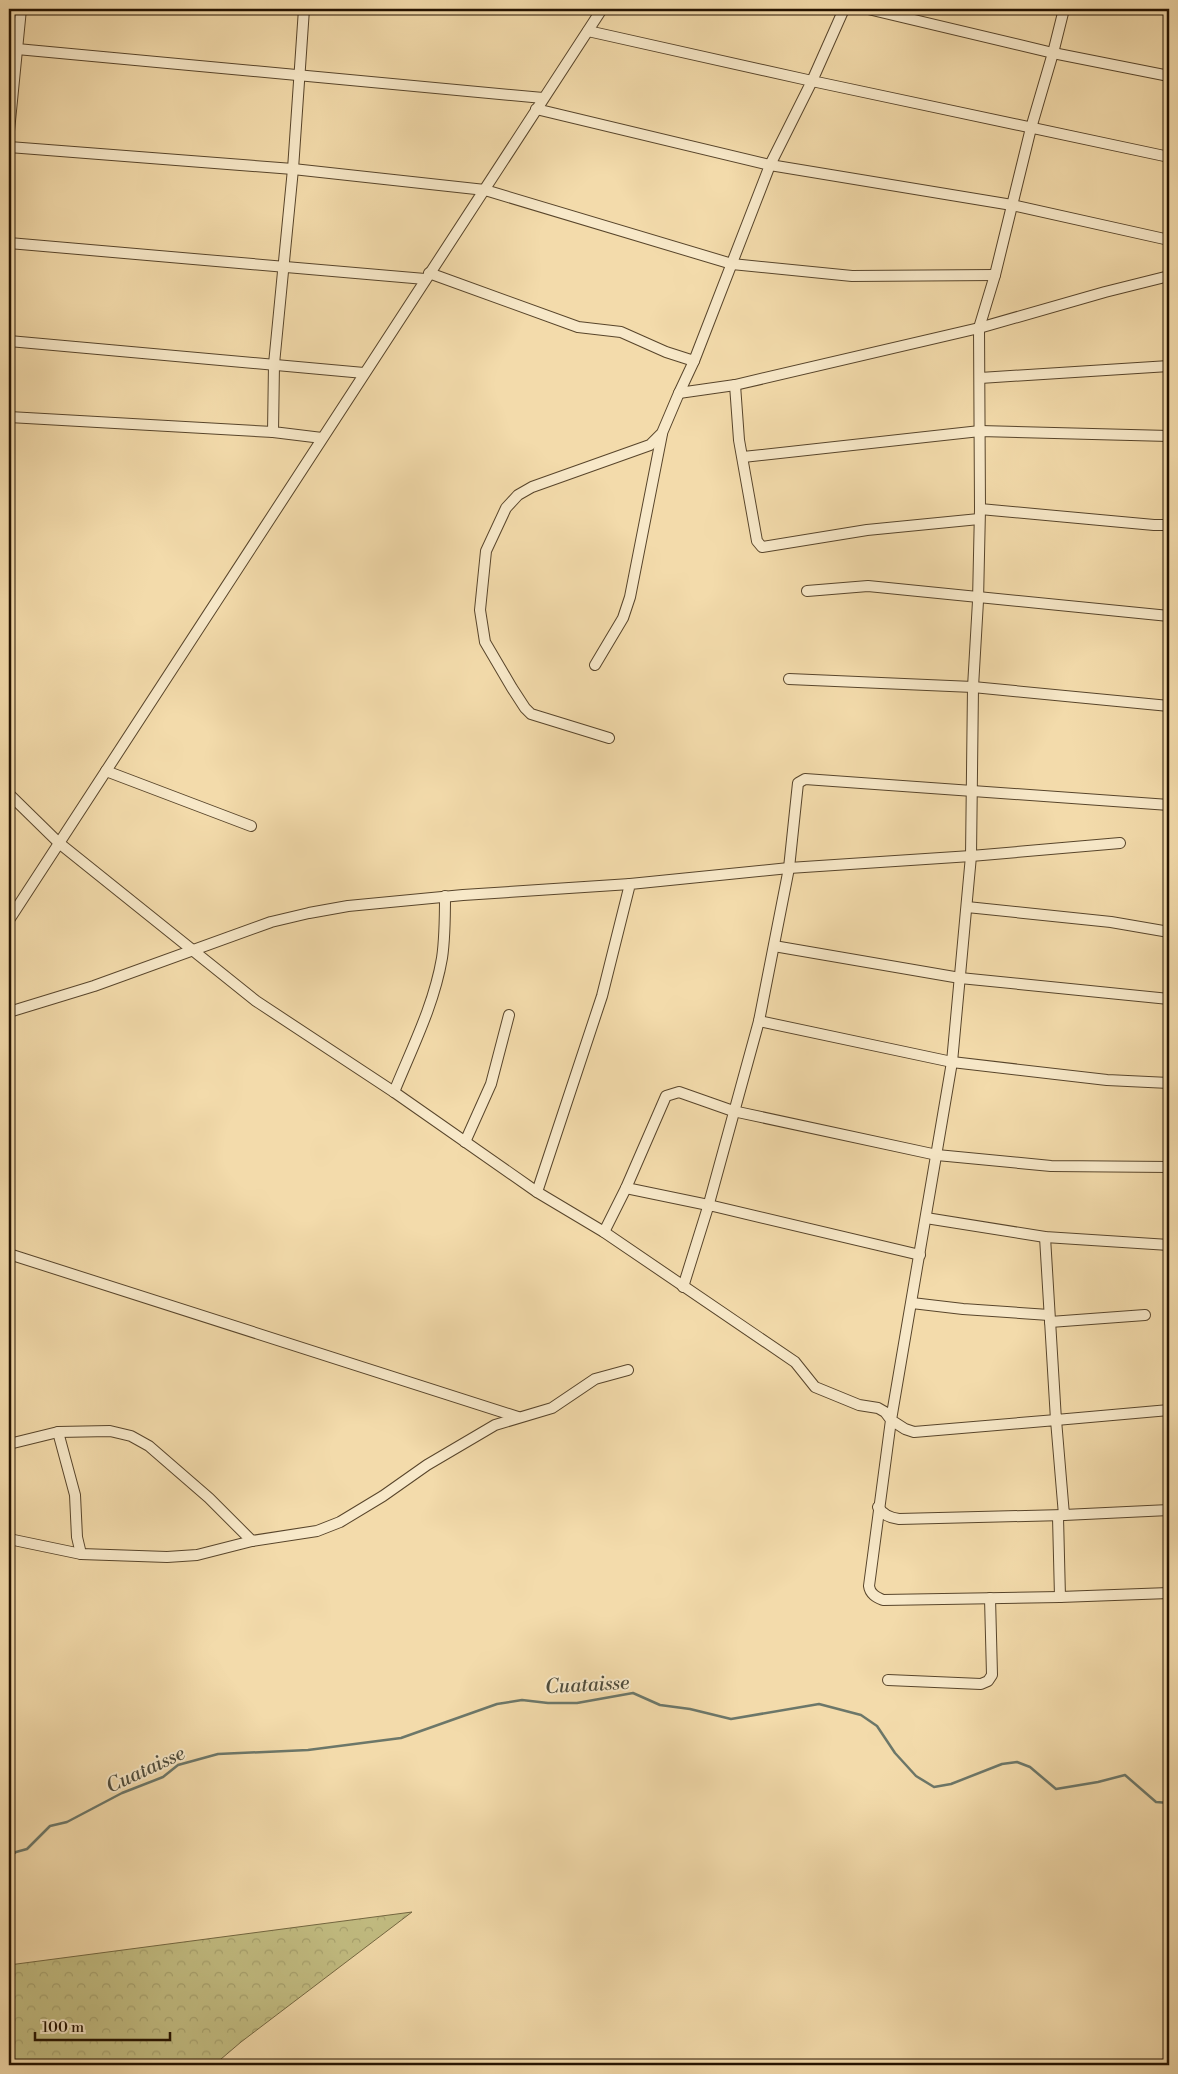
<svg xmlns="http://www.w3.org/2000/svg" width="1178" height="2074" font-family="'Libre Bodoni',serif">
	<defs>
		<pattern id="forest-crowns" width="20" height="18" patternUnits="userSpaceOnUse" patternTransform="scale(1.25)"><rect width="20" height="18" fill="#c3be83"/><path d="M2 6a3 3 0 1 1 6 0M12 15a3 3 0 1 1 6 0" fill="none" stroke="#a7a26f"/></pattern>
	</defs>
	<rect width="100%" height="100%" fill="#f3dbab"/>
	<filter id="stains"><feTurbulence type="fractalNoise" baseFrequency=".004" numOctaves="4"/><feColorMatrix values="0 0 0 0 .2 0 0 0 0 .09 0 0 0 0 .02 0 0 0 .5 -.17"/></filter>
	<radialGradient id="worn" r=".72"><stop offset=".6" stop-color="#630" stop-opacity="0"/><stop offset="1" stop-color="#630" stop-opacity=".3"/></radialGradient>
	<path fill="url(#forest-crowns)" stroke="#746842" d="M412 1912 241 2042 214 2065H9V1965Z"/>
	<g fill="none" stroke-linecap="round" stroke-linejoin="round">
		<path stroke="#6c7769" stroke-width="2.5" d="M9 1857 16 1852 27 1849 50 1826 67 1822 122 1793 163 1777 178 1765 218 1754 308 1750 401 1738 497 1704 522 1700 548 1703H577L633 1693 660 1705 690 1709 731 1719 819 1704 861 1715 877 1726 895 1753 916 1776 934 1787 951 1784 1002 1764 1017 1762 1030 1767 1056 1789 1098 1782 1125 1775 1156 1802 1169 1803"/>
		<defs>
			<g id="minor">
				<path d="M304 9 293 169 274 364 273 432 322 438"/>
				<path d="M844 9 812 81 1169 157"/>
				<path d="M868 9 1053 53 1169 76"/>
				<path d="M1064 9 1053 53 1031 128 995 275 979 328 980 509 978 601 973 687 971 856 952 1062 891 1420 905 1429 914 1432 1056 1420 1064 1515 1169 1510"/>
				<path d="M588 31 812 81 770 165 694 361 679 393 735 385 979 328 1105 292 1169 276"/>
				<path d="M17 49 543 98"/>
				<path d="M536 109 770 165 1012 205 1169 240"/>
				<path d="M9 131 21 9"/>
				<path d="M9 147 293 169 485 190 732 264 852 276 995 275"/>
				<path d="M9 243 425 279"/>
				<path d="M429 273 578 327 621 332 666 352 694 361"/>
				<path d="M9 341 364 373"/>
				<path d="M980 378 1169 366"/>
				<path d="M735 385 739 440 757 541 762 547 867 530 979 519"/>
				<path d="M9 417 273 432"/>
				<path d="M743 457 980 431 1169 436"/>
				<path d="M980 509 1154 525H1169"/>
				<path d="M807 591 868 586 1169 616"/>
				<path d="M595 665 623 618 630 597 662 434"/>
				<path d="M789 679 973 687 1169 706"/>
				<path d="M609 738 531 714 525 708 512 688 485 642 480 610 486 551 506 508 518 495 532 487 650 445 662 433 679 393"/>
				<path d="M106 771 251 826"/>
				<path d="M9 794 59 843 256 1001 394 1092 537 1192 604 1232 795 1362 815 1387 859 1405 878 1408 885 1412 891 1420 869 1586C870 1594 876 1597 883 1600L1060 1597 1169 1593"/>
				<path d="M967 907 1111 922 1169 932"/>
				<path d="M9 920 602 9"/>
				<path d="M774 946 960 978 1169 999"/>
				<path d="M9 1012 94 986 271 922 309 913 348 906 463 895 630 884"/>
				<path d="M759 1021 952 1062 1107 1080 1169 1083"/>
				<path d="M394 1092C412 1048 434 1005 442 958 445 938 445 917 445 896"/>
				<path d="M465 1142 491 1084 509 1015"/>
				<path d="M626 1188 713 1206 920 1255"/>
				<path d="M537 1192 602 996 630 884 789 868 971 856 1120 843"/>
				<path d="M926 1218 1045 1237 1169 1245"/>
				<path d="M604 1232 626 1188 666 1096 679 1092 733 1111 937 1155 1051 1166 1169 1167"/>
				<path d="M1045 1237 1056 1420 1169 1410"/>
				<path d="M9 1254 518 1417"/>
				<path d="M683 1287 708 1207 759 1021 789 868 798 783 805 779 1169 805"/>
				<path d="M912 1303 963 1309 1049 1315"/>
				<path d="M1050 1322 1145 1315"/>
				<path d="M58 1432 75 1495 77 1537 81 1554"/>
				<path d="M9 1444 58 1432 110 1431 131 1436 149 1446 209 1498 252 1541"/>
				<path d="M878 1507C883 1515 890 1518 899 1519L1064 1515"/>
				<path d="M1058 1517 1060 1597"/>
				<path d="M9 1539 81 1554 167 1557 197 1555 252 1541 317 1531 340 1522 383 1496 427 1465 495 1425 552 1408 595 1379 628 1370"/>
				<path d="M888 1680 981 1684 988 1681 992 1675 990 1598"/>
			</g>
		</defs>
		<use href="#minor" stroke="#58452b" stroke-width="12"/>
		<use href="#minor" stroke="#f7e8c8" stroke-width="10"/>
	</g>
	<g text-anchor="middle" stroke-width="4" stroke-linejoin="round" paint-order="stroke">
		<g font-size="20" font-style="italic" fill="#4f4d3d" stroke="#f7e8c8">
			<text transform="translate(587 1684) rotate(-3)" y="7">Cuataisse</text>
			<text transform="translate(145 1769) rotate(-25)" y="7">Cuataisse</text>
		</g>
	</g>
	<rect width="1178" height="2074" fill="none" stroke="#f3dbab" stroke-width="30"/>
	<rect x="10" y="10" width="1158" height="2054" fill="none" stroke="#251300" stroke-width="2.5"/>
	<rect x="15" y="15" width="1148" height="2044" fill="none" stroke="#251300"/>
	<path d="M35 2032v8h135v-8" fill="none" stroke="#251300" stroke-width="2.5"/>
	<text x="42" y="2032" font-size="15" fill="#251300" stroke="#f7e8c8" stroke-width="4" paint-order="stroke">100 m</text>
	<rect width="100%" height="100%" filter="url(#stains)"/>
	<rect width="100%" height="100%" fill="url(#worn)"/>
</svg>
